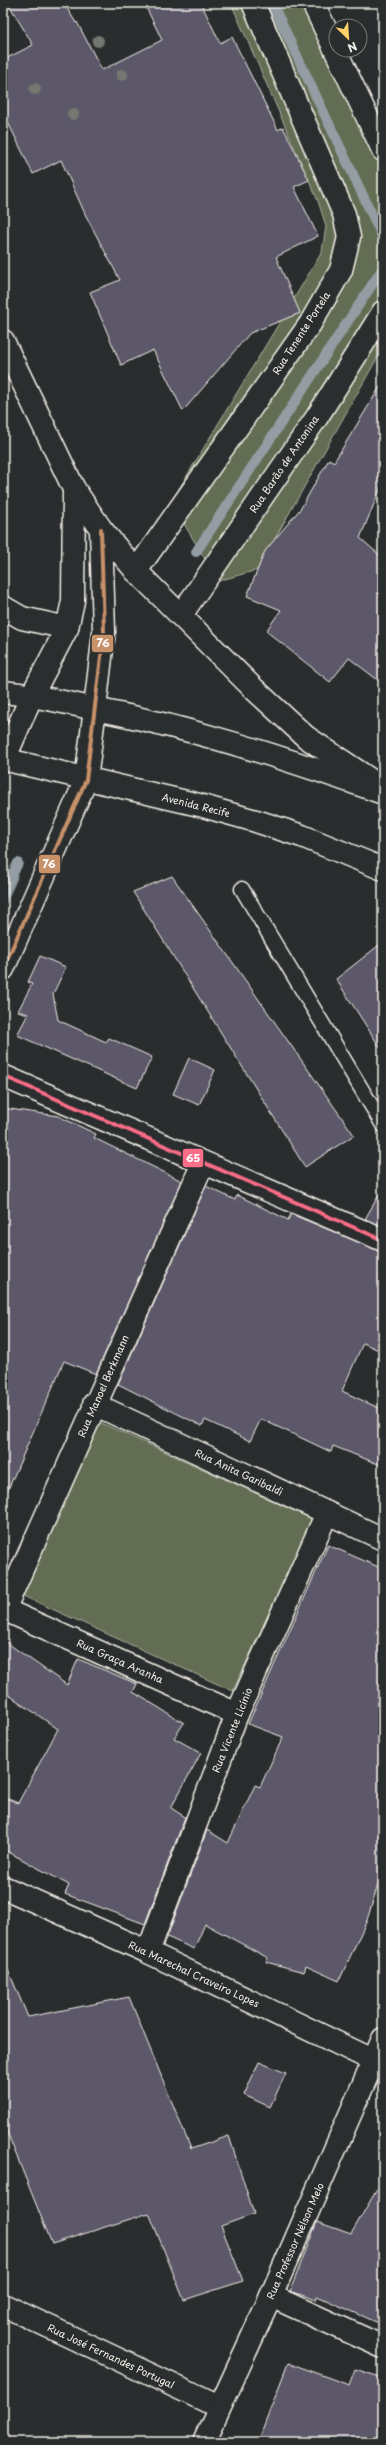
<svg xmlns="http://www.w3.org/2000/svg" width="386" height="2445" font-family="'Playpen Sans',sans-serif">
	<rect width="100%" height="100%" fill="#2a2d2e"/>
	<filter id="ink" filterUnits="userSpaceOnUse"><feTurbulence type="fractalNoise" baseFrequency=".025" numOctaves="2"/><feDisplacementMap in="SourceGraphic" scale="8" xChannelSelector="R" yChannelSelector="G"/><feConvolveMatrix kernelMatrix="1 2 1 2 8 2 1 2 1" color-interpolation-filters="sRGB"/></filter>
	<g filter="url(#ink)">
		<g fill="#636d53" stroke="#acaf9e">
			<path d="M231 3H304L383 167V348L257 570 218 581 171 502 322 252 326 226 318 201Z"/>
			<path d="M99 1422 313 1519 233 1691 19 1594Z"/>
		</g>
		<path fill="#536575" stroke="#939da3" d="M3 873 17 878 3 909Z"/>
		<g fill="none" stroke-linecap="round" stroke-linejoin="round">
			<g stroke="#939da3" stroke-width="10">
				<path d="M272 3 383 238"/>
				<path d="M196 552 383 268"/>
				<path d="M3 894 18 863"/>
			</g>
		</g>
		<g fill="#5c586a" stroke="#f4f1e8">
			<path d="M8 3H64L76 23 77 22 102 70 162 40 144 3H201L220 43 232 37 278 130 283 127 309 180 294 187 318 236 276 257 300 313 250 333 183 411 153 350 121 365 90 292 120 280 86 216 61 160 33 174 3 112V60L33 45Z"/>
			<path d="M383 382V482L360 538 383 558V684L349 658 330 682 266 631 281 610 247 596 265 551 301 508 329 459 334 462Z"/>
			<path d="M172 876 354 1135 305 1167 133 892Z"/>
			<path d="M383 942V1052L336 979Z"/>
			<path d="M40 956 66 967 53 994 58 1020 106 1042 109 1038 152 1057 137 1088 17 1035 28 1014 18 1011 32 984 28 982Z"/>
			<path d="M189 1058 215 1070 199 1105 173 1094Z"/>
			<path d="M3 1108 58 1116 96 1134 94 1138 182 1181 96 1374 64 1361 3 1501Z"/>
			<path d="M206 1186 235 1200 237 1195 288 1220 291 1214 383 1252V1352L363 1343 342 1391 383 1410V1466L333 1446 331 1452 261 1419 250 1441 205 1420 202 1426 118 1384Z"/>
			<path d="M383 1188V1226L365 1219Z"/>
			<path d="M328 1545 383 1569V1869L367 1920 339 1981 306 1966 304 1972 266 1962 268 1958 205 1924 194 1949 167 1937 207 1830 228 1843 255 1785 260 1787 283 1737 248 1724Z"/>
			<path d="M3 1640 67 1685 78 1659 137 1684 133 1692 184 1723 174 1738 201 1753 171 1808 185 1817 145 1924 65 1894 69 1885 3 1849V1797L18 1803 58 1729 3 1691Z"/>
			<path d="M3 1958 28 2017 129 1997 191 2149 229 2136 254 2214 221 2226 243 2281 184 2300 149 2213 52 2244 3 2122Z"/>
			<path d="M259 2062 286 2073 270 2107 244 2095Z"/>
			<path d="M383 2179V2325L317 2296 316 2300 290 2291 317 2222 351 2234Z"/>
			<path d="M288 2363 349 2385 355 2369 383 2378V2442H258Z"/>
		</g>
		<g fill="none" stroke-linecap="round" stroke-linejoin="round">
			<defs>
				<path id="service" d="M242 889 383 1125"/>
				<g id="minor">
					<path d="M313 3 383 150"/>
					<path d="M3 341 74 489 101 529 104 632 95 708"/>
					<path d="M136 571 310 324 341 270 349 237 344 214 253 3"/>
					<path d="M3 607 22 618 67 628"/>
					<path d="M181 615 317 417 383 312"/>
					<path d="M4 760 32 695 67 628 73 601 74 489"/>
					<path d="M3 1076 383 1240"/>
					<path d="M94 1404 383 1539"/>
					<path d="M3 1609 237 1714"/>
					<path d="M4 1610 203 1163"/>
					<path d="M3 1887 148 1952 383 2065"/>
					<path d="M148 1952 237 1714 327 1513"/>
					<path d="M271 2296 383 2347"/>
					<path d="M3 2305 219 2407"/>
					<path d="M204 2442 271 2296 383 2039"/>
				</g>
				<path id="tertiary" d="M3 969 86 780 95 708"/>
				<g id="primary">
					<path d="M101 529 136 571 254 689 306 737 369 779"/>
					<path d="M3 692C34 695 64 702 95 709 193 728 289 759 383 793"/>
					<path d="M3 759 199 805 256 821 302 836 383 869"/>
				</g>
			</defs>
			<use href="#service" stroke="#f4f1e8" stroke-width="17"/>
			<use href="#minor" stroke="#f4f1e8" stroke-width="25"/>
			<use href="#tertiary" stroke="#f4f1e8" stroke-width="25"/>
			<use href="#primary" stroke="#f4f1e8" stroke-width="25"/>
			<use href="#service" stroke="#2a2d2e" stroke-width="14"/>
			<use href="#minor" stroke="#2a2d2e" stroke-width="22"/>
			<use href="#tertiary" stroke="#2a2d2e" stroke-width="22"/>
			<use href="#primary" stroke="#2a2d2e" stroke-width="22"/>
			<defs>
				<path id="bus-1" d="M3 969 86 780 104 632 101 529"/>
				<path id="bus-2" d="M3 1076 383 1240"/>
			</defs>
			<use href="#bus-1" stroke="#2a2d2e" stroke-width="7"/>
			<use href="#bus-2" stroke="#2a2d2e" stroke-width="7"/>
			<use href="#bus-1" stroke="#c7916a" stroke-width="4"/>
			<use href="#bus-2" stroke="#fb6d88" stroke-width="4"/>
		</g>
		<g fill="#75786f">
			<circle cx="98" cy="41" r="6"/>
			<circle cx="122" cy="75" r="6"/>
			<circle cx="35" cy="89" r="6"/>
			<circle cx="73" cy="114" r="6"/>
		</g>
	</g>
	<g text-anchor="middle" stroke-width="3" stroke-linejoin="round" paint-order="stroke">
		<g font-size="10" fill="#f4f1e8" stroke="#2a2d2e">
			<text transform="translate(301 333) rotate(-57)" y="4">Rua Tenente Portela</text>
			<text transform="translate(284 464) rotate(-56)" y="4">Rua Barão de Antonina</text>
			<text transform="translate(196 805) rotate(14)" y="4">Avenida Recife</text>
			<text transform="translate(103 1386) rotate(-66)" y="4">Rua Manoel Berkmann</text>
			<text transform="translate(239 1472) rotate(25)" y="4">Rua Anita Garibaldi</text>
			<text transform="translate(120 1661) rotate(24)" y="4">Rua Graça Aranha</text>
			<text transform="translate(232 1730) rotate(-68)" y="4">Rua Vicente Licínio</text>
			<text transform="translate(194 1974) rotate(25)" y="4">Rua Marechal Craveiro Lopes</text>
			<text transform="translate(295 2241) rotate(-66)" y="4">Rua Professor Nélson Melo</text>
			<text transform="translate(111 2356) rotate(25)" y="4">Rua José Fernandes Portugal</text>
		</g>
	</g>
	<g stroke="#2a2d2e" stroke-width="1.5">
		<rect x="91" y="634" width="23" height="19" rx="4" fill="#c7916a"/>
		<rect x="38" y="854" width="23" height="20" rx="4" fill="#c7916a"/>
		<rect x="182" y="1148" width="22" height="20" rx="4" fill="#fb6d88"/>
	</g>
	<g font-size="11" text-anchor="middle" font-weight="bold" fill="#fff">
		<text x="103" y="647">76</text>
		<text x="49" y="868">76</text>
		<text x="193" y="1162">65</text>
	</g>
	<rect width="386" height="2445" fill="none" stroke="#2a2d2e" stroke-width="16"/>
	<rect x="8" y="8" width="370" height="2429" fill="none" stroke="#f4f1e8" stroke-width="1.5" filter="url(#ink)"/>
	<g transform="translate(348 38) rotate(155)"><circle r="19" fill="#2a2d2e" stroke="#7b7b78"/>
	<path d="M0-3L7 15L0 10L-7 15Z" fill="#ffd166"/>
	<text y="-6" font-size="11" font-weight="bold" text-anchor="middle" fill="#f4f1e8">N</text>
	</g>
</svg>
